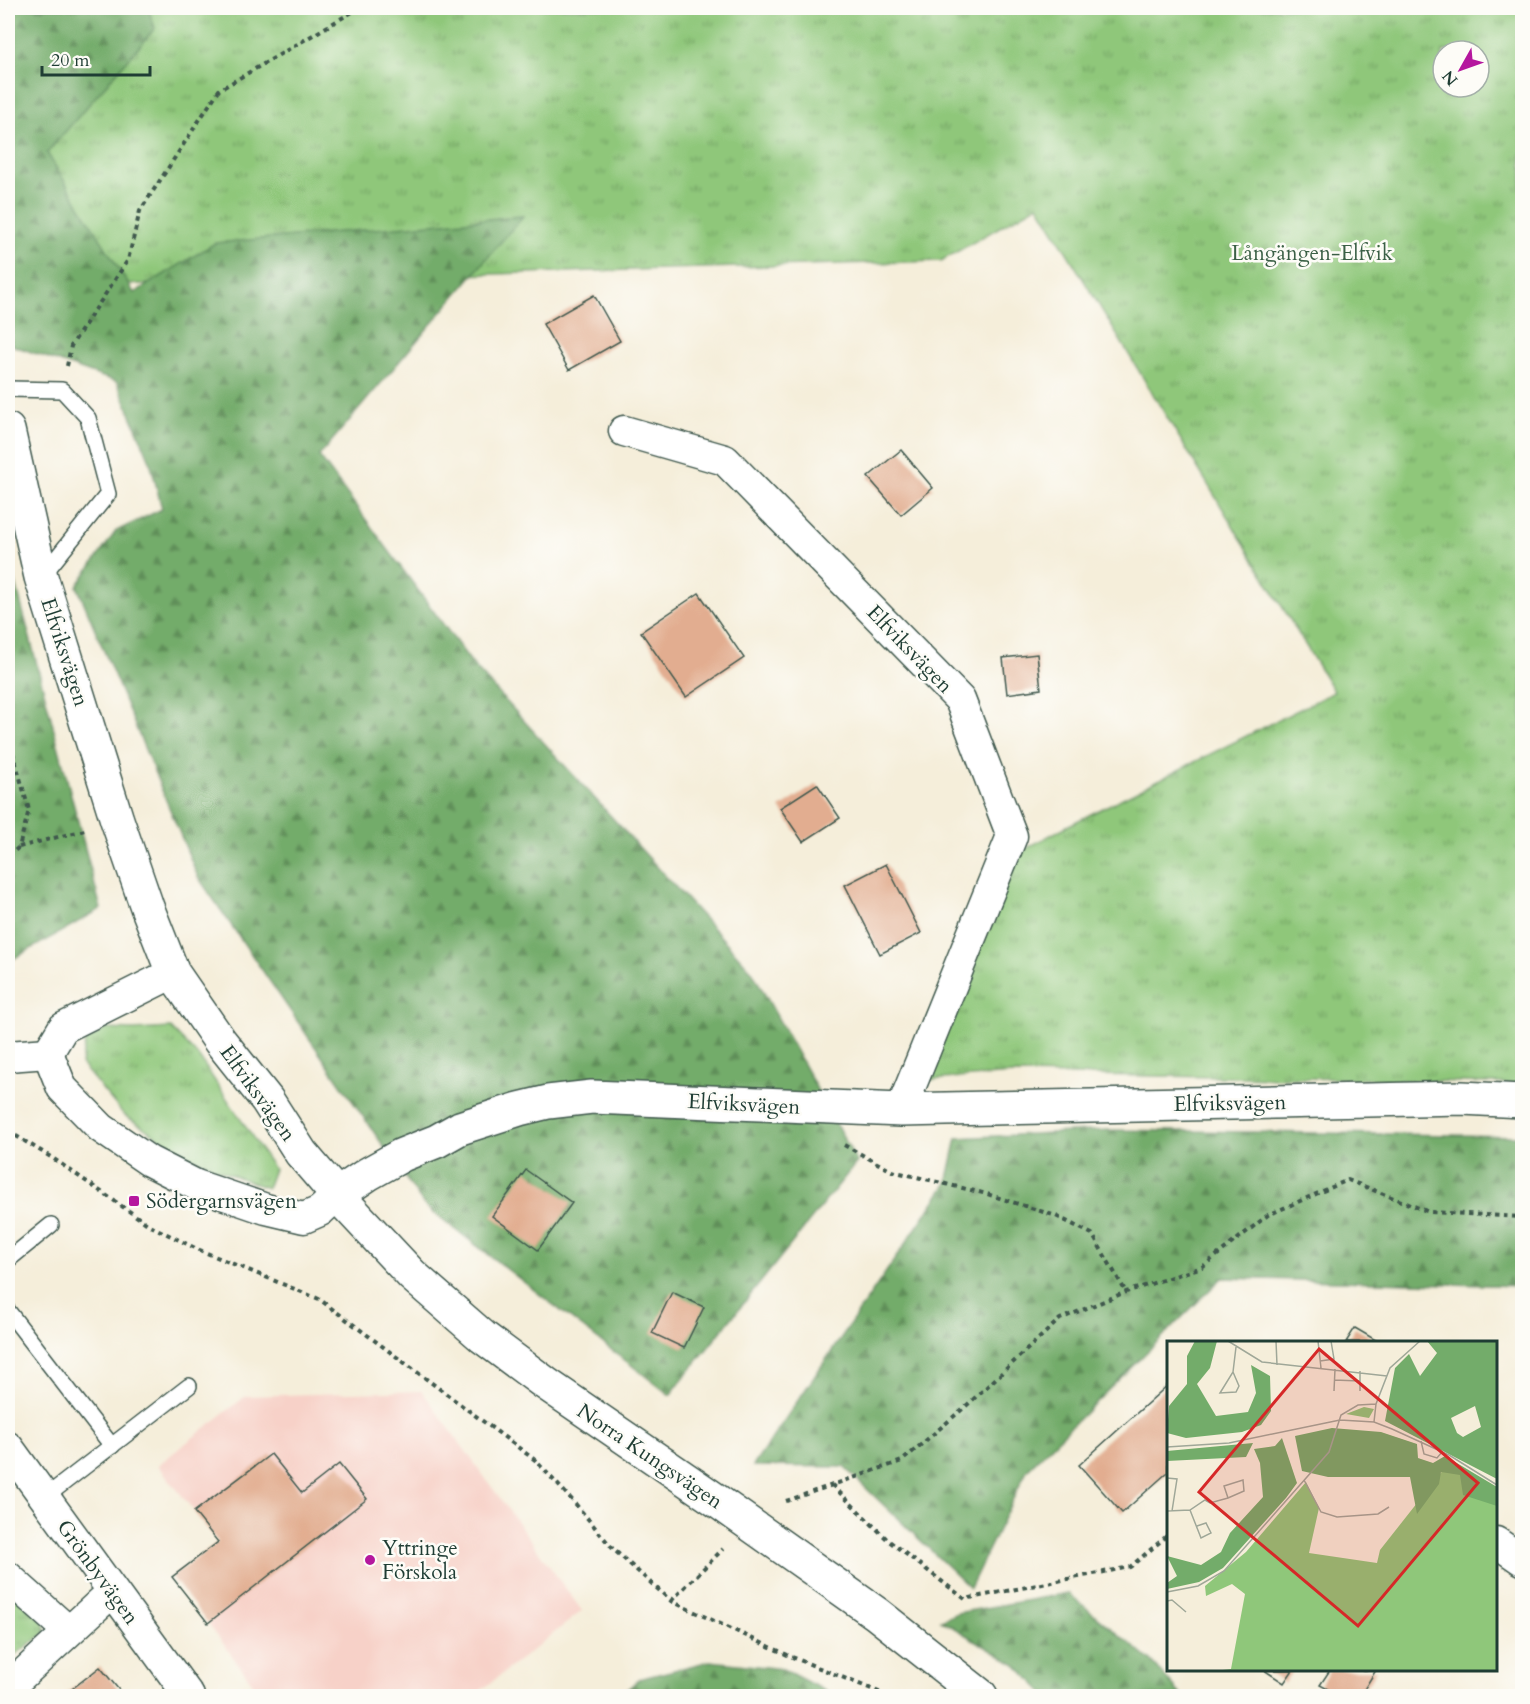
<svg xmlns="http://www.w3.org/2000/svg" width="1530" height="1704" font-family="Cardo,serif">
	<defs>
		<pattern id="grass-tufts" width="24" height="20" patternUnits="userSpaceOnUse" patternTransform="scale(1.5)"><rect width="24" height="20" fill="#8fc77a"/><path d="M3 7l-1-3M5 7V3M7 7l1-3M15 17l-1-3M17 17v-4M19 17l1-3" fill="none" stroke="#74a365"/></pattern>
		<pattern id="forest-firs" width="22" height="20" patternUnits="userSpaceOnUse" patternTransform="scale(1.5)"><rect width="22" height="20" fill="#73ac6a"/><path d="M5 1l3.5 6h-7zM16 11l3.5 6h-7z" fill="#5e8d58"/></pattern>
	</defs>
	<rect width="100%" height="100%" fill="#fdfcf7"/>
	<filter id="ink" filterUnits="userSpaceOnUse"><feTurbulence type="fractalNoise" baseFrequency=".0167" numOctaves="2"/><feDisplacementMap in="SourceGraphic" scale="12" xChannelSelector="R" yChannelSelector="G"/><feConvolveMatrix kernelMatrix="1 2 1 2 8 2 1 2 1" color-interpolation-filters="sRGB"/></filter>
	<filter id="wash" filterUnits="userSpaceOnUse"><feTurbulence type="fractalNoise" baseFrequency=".008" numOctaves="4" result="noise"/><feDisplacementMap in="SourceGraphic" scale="24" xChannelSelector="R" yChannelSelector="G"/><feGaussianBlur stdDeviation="1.35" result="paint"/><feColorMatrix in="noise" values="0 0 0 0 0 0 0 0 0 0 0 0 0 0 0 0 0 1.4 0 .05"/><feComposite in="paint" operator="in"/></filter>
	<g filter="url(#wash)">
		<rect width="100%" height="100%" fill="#f5eeda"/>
		<path fill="#f7d1c8" d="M422 1391 582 1611 474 1696H262L208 1623 172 1577 218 1542 158 1465 246 1396Z"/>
		<g fill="url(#grass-tufts)" stroke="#578257" stroke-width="1.5" fill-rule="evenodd">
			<path d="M8 8H1522V1084L1368 1079 1013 1074 901 1082 996 865 1067 826 1334 692 1038 205 941 261 8 288ZM1443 51H1479V87H1443Z"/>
			<path d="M171 1028 199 1057 274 1169 267 1188 224 1172 186 1155 124 1115 81 1064 85 1042 105 1029 134 1030Z"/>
			<path d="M8 1589 45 1624V1633L8 1660Z"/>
		</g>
		<g fill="url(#forest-firs)" stroke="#49744f" stroke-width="1.5">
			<path d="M8 8H148L155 28 47 153 134 293 215 243 523 216 319 456 474 666 752 971 857 1162 670 1395 424 1205 198 877 77 586 116 531 162 509 150 461 117 382 11 345 8 326Z"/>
			<path d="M8 554 101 909 8 962Z"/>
			<path d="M1109 1130 1522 1136V1286L1222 1278 1027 1470 970 1588 844 1467 753 1466 947 1183 957 1138Z"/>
			<path d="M1068 1593 1151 1661 1182 1696H1047L1016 1665 941 1620 957 1613Z"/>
			<path d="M710 1661 783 1669 834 1696H620L639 1679Z"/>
		</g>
		<g id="blocks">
			<g fill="#e2ad90">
				<path d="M594 295 620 341 569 370 543 324Z"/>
				<path d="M901 450 933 488 901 515 868 477Z"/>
				<path d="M699 593 744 658 686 697 641 632Z"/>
				<path d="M1037 654 1041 689 1007 694 1003 658Z"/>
				<path d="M817 784 840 818 803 842 780 808Z"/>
				<path d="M886 864 921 933 880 954 845 885Z"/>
				<path d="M526 1170 572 1203 538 1250 492 1216Z"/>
				<path d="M672 1292 704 1307 684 1348 652 1333Z"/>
				<path d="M1355 1328 1379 1342H1346Z"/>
				<path d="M1168 1385V1472L1122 1513 1079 1465Z"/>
				<path d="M271 1454 302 1493 339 1464 367 1499 208 1623 172 1577 218 1542 194 1512Z"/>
				<path d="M100 1667 124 1696H63Z"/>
				<path d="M1264 1670H1293L1284 1683Z"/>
				<path d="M1330 1670H1376L1360 1696H1341L1320 1685Z"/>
			</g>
		</g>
	</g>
	<g filter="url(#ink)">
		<use href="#blocks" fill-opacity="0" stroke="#3f584d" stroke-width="1.5"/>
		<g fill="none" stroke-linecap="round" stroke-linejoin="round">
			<defs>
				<g id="lane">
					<path d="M8 389 62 390 88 418 108 494 43 575"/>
					<path d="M8 1260 51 1225"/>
					<path d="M8 1311 112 1446"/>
					<path d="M44 1498 189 1386"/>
				</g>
				<g id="street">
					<path d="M624 431 725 460 960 700 1012 836 901 1110"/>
					<path d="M48 1053 62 1088 101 1128 149 1161 196 1185 266 1209 304 1218 320 1211 337 1195"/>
					<path d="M48 1053 63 1028 173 973"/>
					<path d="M8 1056 48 1053"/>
					<path d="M8 1447 189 1696"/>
					<path d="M1496 1542 1522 1560"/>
					<path d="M8 1577 68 1631"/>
					<path d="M8 1688 112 1592"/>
				</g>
				<g id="secondary">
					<path d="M8 430 41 577 117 820 147 907 173 973 220 1041 267 1100 301 1153 337 1195 412 1275 483 1337 545 1383 713 1498 877 1614 981 1696"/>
					<path d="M337 1195 368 1174 402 1155 437 1141 460 1128 519 1109 548 1102 592 1097 901 1110 1462 1098 1522 1101"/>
				</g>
			</defs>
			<use href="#lane" stroke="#3f584d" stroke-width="18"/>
			<use href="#street" stroke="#3f584d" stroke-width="33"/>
			<use href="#secondary" stroke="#3f584d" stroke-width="36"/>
			<g stroke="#3f584d" stroke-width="4" stroke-dasharray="4.5 4.5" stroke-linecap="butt">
				<path d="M67 366 71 346 128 260 140 211 219 90 359 8"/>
				<path d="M8 735 29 810 19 847 8 857"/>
				<path d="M19 847 85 830"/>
				<path d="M8 1131 54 1159 149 1225 197 1249 319 1299 535 1460 573 1501 613 1549 671 1601 792 1657 889 1696"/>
				<path d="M844 1145 892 1171 987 1194 1056 1216 1092 1234 1126 1292"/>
				<path d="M832 1485 889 1541 965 1599 1130 1567 1168 1535"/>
				<path d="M786 1501 902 1461 966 1406 1060 1319 1126 1292 1202 1267 1268 1215 1348 1180 1429 1212 1522 1217"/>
				<path d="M671 1601 723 1549"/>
			</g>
			<use href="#lane" stroke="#fff" stroke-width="15"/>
			<use href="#street" stroke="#fff" stroke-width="30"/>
			<use href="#secondary" stroke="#fff" stroke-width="33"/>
		</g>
	</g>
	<g fill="#b5179e" stroke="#fdfcf7" stroke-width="2">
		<rect x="128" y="1195" width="12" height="12" rx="3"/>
		<circle cx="370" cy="1560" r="6"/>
	</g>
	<g text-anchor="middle" stroke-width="5" stroke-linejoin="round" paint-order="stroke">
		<g font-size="21" fill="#3b6046" stroke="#fdfcf7">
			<text x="1312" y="260">Långängen-Elfvik</text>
		</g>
		<g font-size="21" fill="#1f3d34" stroke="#fdfcf7">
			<text transform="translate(910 649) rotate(46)" y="7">Elfviksvägen</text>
			<text transform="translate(65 652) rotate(72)" y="7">Elfviksvägen</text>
			<text transform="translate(258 1093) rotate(54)" y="7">Elfviksvägen</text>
			<text transform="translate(1230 1103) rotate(-1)" y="7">Elfviksvägen</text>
			<text transform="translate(744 1104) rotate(3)" y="7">Elfviksvägen</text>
			<text transform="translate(650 1456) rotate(34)" y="7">Norra Kungsvägen</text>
			<text transform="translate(98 1572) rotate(54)" y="7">Grönbyvägen</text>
		</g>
		<g font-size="21" fill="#1f3d34" stroke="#fdfcf7" text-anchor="start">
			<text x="146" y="1208">Södergarnsvägen</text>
			<text x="382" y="1555">Yttringe<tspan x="382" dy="24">Förskola</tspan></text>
		</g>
	</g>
	<g transform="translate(1167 1341)">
		<rect width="330" height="330" fill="#f5eeda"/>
		<path d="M197 66 207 68 202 77 179 73ZM284 119 330 147V330H47L64 328 78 253 65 243 39 255 38 245 79 211 139 141 152 167 142 212 210 222 213 209Z" fill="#8fc77a"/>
		<path d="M28 0H50L43 27 30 43 49 75 81 71 89 52 84 24 103 35 104 70 94 84 75 91 19 97 0 92 2 65 20 43V15ZM260 0H330V138L218 80 228 27 242 13 253 35 270 12ZM308 65 314 86 296 96 290 92 284 77ZM165 87 214 91 250 103 251 117 266 122 278 115 330 146V165L296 154 293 134 274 131 272 143 250 173 243 136H161L135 130 128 95ZM115 97 130 142 119 157 56 227 32 241 0 248V242L10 235 0 215 34 224 54 211 63 192 96 156 93 122 87 108 108 105ZM86 102 79 116 0 120V110Z" fill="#73ac6a" fill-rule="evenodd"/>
		<path fill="none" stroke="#9fa798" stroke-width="1.5" d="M61 0 95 21 220 35M109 0 110 24M151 0 154 27M153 20 167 18 164 0M66 31 72 45 69 51 53 52 66 31 69 6M167 39 193 40M167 50 168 28M193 50V30M173 79 207 81 225 88 282 114 330 144M207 81 209 63 223 27 253 0M254 100 257 113 270 117 275 111M0 106 62 102 173 79M0 137 10 138 5 170M137 139 154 171 170 176 211 173 222 166M23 169 34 197 44 192 39 182 30 185M0 170 23 169 38 159 43 162 61 157 77 150 76 139 57 145 61 157M0 251 31 245 57 230 162 111 174 74 191 64 209 63M0 260 5 259 19 271"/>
		<path fill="#d62828" fill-opacity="0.15" stroke="#d62828" stroke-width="3" d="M152 8 311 142 191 285 32 151Z"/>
		<rect width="330" height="330" fill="none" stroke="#1f3d34" stroke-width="3"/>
	</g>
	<rect width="1530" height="1704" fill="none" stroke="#fdfcf7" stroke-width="30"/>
	<g transform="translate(1461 69) rotate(230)"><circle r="28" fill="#fdfcf7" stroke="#a4b0a9" stroke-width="1.5"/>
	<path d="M0-4.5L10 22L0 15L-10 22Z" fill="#b5179e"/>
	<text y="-9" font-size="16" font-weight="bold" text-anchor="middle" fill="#1f3d34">N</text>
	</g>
	<path d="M42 66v9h108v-9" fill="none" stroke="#1f3d34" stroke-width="3"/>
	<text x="51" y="66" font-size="18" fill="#1f3d34" stroke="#fdfcf7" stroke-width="4.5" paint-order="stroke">20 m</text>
</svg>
